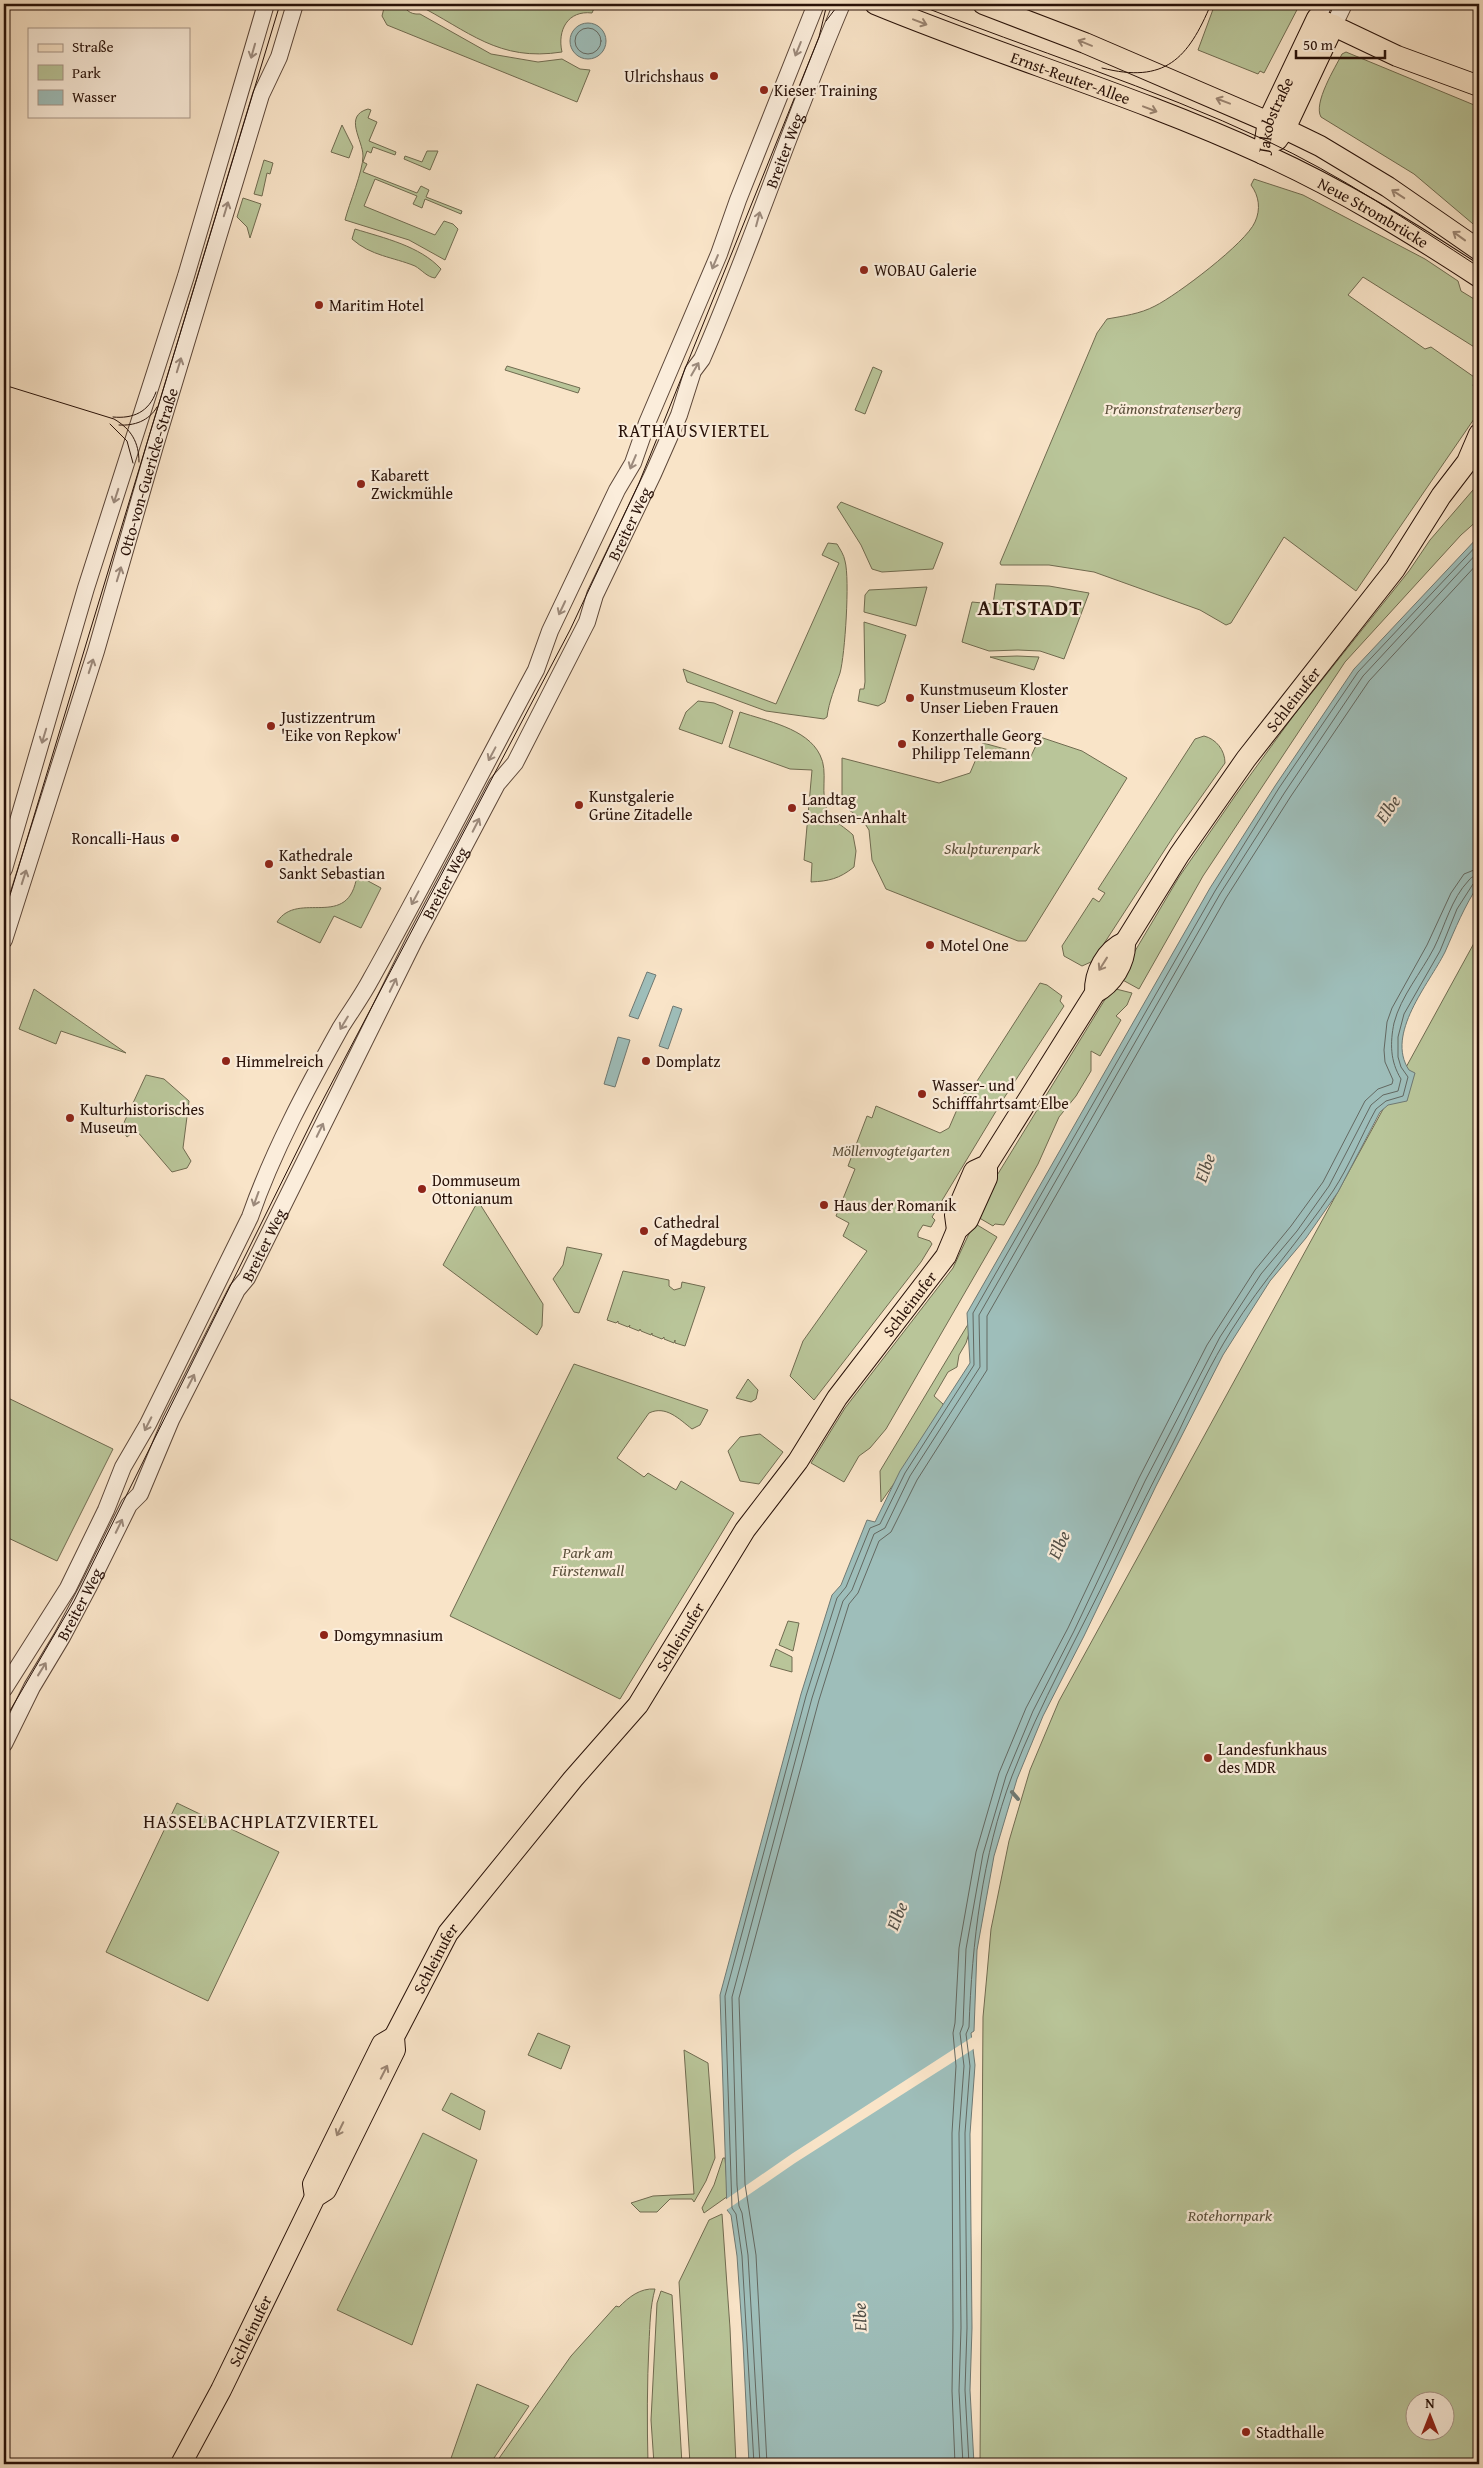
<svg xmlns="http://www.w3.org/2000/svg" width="1483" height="2468" font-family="'Gentium Book Plus',serif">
	<rect width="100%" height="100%" fill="#f9e4c8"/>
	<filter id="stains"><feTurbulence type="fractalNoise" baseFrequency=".004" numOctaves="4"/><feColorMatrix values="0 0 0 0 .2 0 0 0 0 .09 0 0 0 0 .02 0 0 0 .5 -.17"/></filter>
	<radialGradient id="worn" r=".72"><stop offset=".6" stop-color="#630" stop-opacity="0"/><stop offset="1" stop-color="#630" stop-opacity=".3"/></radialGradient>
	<g fill="#b9c599" stroke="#706b50" fill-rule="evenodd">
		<path d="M385 4H399C407 8 408 15 420 14L491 54 538 62 562 59 580 69 590 70 577 102 387 25 382 16Z"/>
		<path d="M416 4H596L592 13C568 10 557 30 562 52 498 62 469 31 416 4Z"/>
		<path d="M1215 4H1300L1264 73 1260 71 1258 74 1198 50Z"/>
		<path d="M1346 52 1479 107V229L1414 174 1321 117C1313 103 1335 68 1342 54Z"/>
		<path d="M368 109 371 110 368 118 377 122 369 141 396 152 395 155 373 147 371 153 367 151 363 162 367 164 363 172 417 193 421 186 429 190 426 197 462 211 461 214 425 199 422 208 413 204 417 196 375 179 364 206 435 235 444 221 453 224 458 229 445 260 409 240 345 220C349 204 363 171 363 156 363 140 343 116 368 109Z"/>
		<path d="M342 125 353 147 349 158 331 152Z"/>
		<path d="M427 151H438L430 170 404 159 405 156 422 162Z"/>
		<path d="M264 160 273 163 270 174 267 173 262 196 254 194Z"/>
		<path d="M1254 179 1303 195 1425 259 1458 281 1461 291 1479 302V350L1363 277 1348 295 1425 349 1431 347 1477 379 1473 385 1479 399 1474 419 1356 591 1284 537 1231 623 1226 625 1200 610 1094 572 1049 565H1001L1000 563 1097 333 1107 319C1123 316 1140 314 1155 306 1177 295 1246 243 1255 222 1261 209 1259 196 1251 185Z"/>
		<path d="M243 198 261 204 250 238 247 227 237 217Z"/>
		<path d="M355 229C384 238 420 246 441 269L435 278C427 277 422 270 415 266 393 257 371 256 352 239Z"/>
		<path d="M507 366 580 388 578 393 505 370Z"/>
		<path d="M873 367 882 371 865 414 855 410Z"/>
		<path d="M1479 483V519L1461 535 1345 662 1203 876 1139 989 1119 978 1179 877 1235 796 1294 715 1409 571 1430 540Z"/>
		<path d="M841 502 943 543 933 569 882 572 872 569 861 545 837 507Z"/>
		<path d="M828 543 837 544C840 549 844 555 845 561 850 579 845 655 840 673 835 688 829 701 827 717L824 719 766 711 687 682 683 669 776 704 839 563 822 555Z"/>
		<path d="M996 584 1049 586 1089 593 1064 659 1040 651 1018 650 989 651 962 642 972 602 993 604Z"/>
		<path d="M927 587 916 626 864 612 865 595 869 590Z"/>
		<path d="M864 622 906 635 885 702 878 706 858 701 860 689H864L865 682Z"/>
		<path d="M1017 656 1039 657 1034 670 990 657Z"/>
		<path d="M698 701 714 703 733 711 722 744 679 729 686 712Z"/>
		<path d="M740 712C766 721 807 728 820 755 829 772 819 794 828 812 834 822 846 828 853 835L856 851 854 867C839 879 829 881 811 882L812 863 804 860 812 770 790 769 729 747Z"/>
		<path d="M1204 736C1216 739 1225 750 1225 763L1175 834 1096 956 1091 962 1082 966 1064 956 1062 946 1093 898 1099 902 1105 893 1098 889 1195 739Z"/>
		<path d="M1040 737 1082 751 1127 778 1026 941H1018L886 889 872 860 869 830 862 819 849 810 842 801V758L939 783 970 773 983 743 1031 756Z"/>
		<path d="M357 875 381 888 361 928 334 916 320 943 277 922C298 889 349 932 357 875Z"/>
		<path d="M1479 934V2464H980L983 2017 987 1974 991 1929 1009 1841 1030 1770 1059 1701ZM1416 2400H1446V2430H1416Z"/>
		<path d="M1040 983 1047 985 1062 996 1060 1001 1064 1006 1004 1098 932 1217 935 1220 931 1227 923 1225 918 1233V1237L930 1241 932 1244 921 1262 814 1400 790 1376 803 1341 867 1251 843 1236 849 1223 836 1216 855 1169 848 1166 867 1116 872 1118 876 1106 940 1133 949 1128 965 1091 970 1092Z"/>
		<path d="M1112 988 1132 993 1127 1005 1116 1016 1121 1020 1100 1056 1091 1051V1071L1076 1096 1059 1117 1038 1164 1004 1225 995 1224 993 1226 976 1216 988 1190Z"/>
		<path d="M34 989 126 1053 61 1031 56 1044 19 1029Z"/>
		<path d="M146 1075 164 1079 189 1101 183 1148 191 1161 187 1168 172 1172 136 1130 127 1137 121 1129Z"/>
		<path d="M478 1201 543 1304 542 1326 537 1335 443 1265Z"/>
		<path d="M974 1223 997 1237 886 1429 870 1448 859 1456 844 1482 811 1463 845 1408 953 1268Z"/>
		<path d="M567 1247 602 1254 579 1313 574 1312 553 1279 563 1265Z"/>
		<path d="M623 1271 669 1280V1286L674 1290 681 1288 682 1282 705 1287 685 1346 675 1343V1340L674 1343 664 1339V1337L662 1339 652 1335V1333L651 1335 641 1331 640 1329 639 1331 629 1327 630 1325 628 1327 618 1323V1321L616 1323 607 1320Z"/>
		<path d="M976 1311 966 1343 959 1355 957 1367 948 1372 934 1396 943 1404 945 1411 881 1502 880 1471Z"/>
		<path d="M574 1364 708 1410 700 1425 692 1429C679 1419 666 1405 649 1413L617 1458 644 1477 648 1473 676 1490 681 1481 734 1513 620 1699 450 1616Z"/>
		<path d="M748 1379 758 1390 756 1399 751 1402 736 1398Z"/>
		<path d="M4 1396 113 1449 57 1561 4 1536Z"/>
		<path d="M760 1434 783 1452 759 1484 740 1481 728 1451 740 1437Z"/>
		<path d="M788 1621 799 1623 793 1651 779 1645Z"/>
		<path d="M776 1649 792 1657V1672L770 1666Z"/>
		<path d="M177 1803 279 1852 208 2001 106 1952Z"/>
		<path d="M538 2033 570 2046 561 2069 528 2055Z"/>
		<path d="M684 2050 708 2063 715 2158 706 2181 694 2202 692 2199H670L657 2212H640L631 2203 653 2196 694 2194Z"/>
		<path d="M451 2093 485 2111 480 2130 442 2110Z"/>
		<path d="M423 2133 477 2160 412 2345 337 2310Z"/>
		<path d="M723 2158H725L728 2196 704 2213 702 2208 714 2185Z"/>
		<path d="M722 2214 730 2328 736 2464H690L679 2282 709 2220Z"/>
		<path d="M655 2289C650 2307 650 2325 649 2343 647 2384 647 2424 648 2464H495L571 2356 616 2306 619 2307C629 2297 640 2288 655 2289Z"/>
		<path d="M661 2291 672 2295 682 2464H654L651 2420 657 2303Z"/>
		<path d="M477 2384 529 2406 490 2464H449Z"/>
	</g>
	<g fill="#9ebeba" stroke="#6f7973">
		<circle cx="588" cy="41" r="18"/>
		<path d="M1479 536V884C1464 907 1456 927 1445 952 1429 984 1385 1034 1409 1070L1415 1073 1407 1101 1388 1105 1380 1112 1338 1192 1306 1238 1270 1281 1223 1355 1156 1486 1084 1636 1043 1716 1017 1779 994 1856 977 1950 974 2031 971 2033 975 2065 970 2134 972 2328 970 2390 974 2464H749L743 2343 737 2256 731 2215 727 2210 720 1995 801 1694 832 1595 841 1585 867 1520 875 1522 900 1471 970 1363 967 1313 1210 888 1275 786 1354 669Z"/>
		<path d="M647 972 656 975 638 1019 629 1016Z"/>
		<path d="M673 1006 682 1009 668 1049 659 1046Z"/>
		<path d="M618 1037 630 1040 615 1087 604 1084Z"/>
	</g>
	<path fill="#f9e4c8" d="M974 2036 975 2048 795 2163 725 2211V2200L793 2153Z"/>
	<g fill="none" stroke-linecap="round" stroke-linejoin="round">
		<g stroke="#636861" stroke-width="1">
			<circle cx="588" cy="41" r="13"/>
			<path d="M754 2464 742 2256 736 2214 732 2208 725 1996 806 1696 837 1598 846 1587 870 1528 880 1524 905 1473 974 1365 973 1313 1215 891 1279 788 1358 672 1479 543"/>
			<path d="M760 2464 748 2255 742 2213 739 2206 737 2185 732 1997 812 1698 843 1601 852 1590 874 1534 885 1528 910 1476 980 1367 979 1315 1220 894 1285 792 1363 676 1479 551"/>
			<path d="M767 2464 756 2255 745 2184 739 1998 819 1700 849 1604 858 1593 879 1541 891 1532 917 1480 987 1370V1316L1226 898 1291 796 1369 681 1479 562"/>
			<path d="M955 2464 952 2391 953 2328 952 2133 956 2066 953 2033 955 2023 959 1948 976 1852 999 1773 1026 1708 1068 1628 1139 1478 1207 1345 1255 1270 1291 1226 1323 1182 1365 1101 1378 1089 1392 1084 1393 1080 1385 1062 1384 1050 1387 1022 1392 1008 1427 945 1451 893 1464 874 1479 868"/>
			<path d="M963 2464 959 2391 961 2328 959 2133 964 2066 960 2033 963 2025 966 1949 983 1854 1006 1776 1033 1711 1074 1631 1145 1481 1220 1337 1261 1274 1297 1231 1329 1186 1371 1105 1383 1095 1398 1091 1401 1079C1390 1061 1390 1043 1394 1023 1401 996 1421 973 1434 948 1445 926 1451 899 1469 880 1472 876 1475 876 1479 876"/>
			<path d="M969 2464 965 2390 967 2328 965 2133 970 2066 966 2034 969 2027C972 1943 982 1856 1012 1776 1040 1703 1079 1635 1113 1564 1134 1519 1157 1475 1179 1431 1195 1397 1211 1363 1231 1331 1262 1281 1301 1239 1333 1191 1350 1165 1361 1136 1376 1109L1386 1101 1403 1096 1408 1077 1401 1067 1398 1057V1037L1404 1014 1440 951 1457 909 1473 884 1479 882"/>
		</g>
		<path stroke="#6f7973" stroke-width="4" d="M1012 1792 1018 1799"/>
		<defs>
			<g id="minor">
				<path d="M1317 18 1324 4"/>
				<path d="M1334 25 1344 4"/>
				<path d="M4 869 86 588 186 276 266 4"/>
				<path id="s1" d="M4 940 96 651 155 446 261 95 279 57 295 4"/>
				<path d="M4 1689 68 1588 106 1510 123 1467 148 1424 250 1217C273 1151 307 1088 341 1027 351 1011 362 996 371 979 428 877 481 772 536 670L550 631 617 490 633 463 647 423 719 254 738 200 816 4"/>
				<path id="s2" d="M4 1744 32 1687 62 1637 89 1586 129 1505 140 1494 171 1420 237 1290 247 1278 414 941 497 784 515 763 587 622 595 595 653 474 679 415 693 371 702 359C753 242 792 121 842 4"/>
			</g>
			<g id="major">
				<path id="s3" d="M875 4C1003 57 1137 96 1263 154 1340 189 1409 231 1479 277"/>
				<path d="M983 4 1085 43 1285 129 1320 146 1388 187 1479 250"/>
				<path d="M1277 140 1285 129 1334 25"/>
				<path id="s4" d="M1263 154 1268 121 1317 18 1397 56 1479 86"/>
				<path d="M1095 993C1094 973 1106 950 1125 942"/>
				<path id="s5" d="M957 1230 955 1215 974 1171 987 1165 1095 993C1112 984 1126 963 1125 942L1179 855 1246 759 1395 569 1441 496 1467 462 1479 434"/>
				<path d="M315 2197 313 2184 382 2044 394 2037"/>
				<path id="s6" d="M181 2464 221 2390 315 2197 326 2190 395 2050 394 2037 448 1933 573 1779 638 1705 745 1530 798 1461 837 1398 946 1256 957 1230 968 1220 987 1178V1165"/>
			</g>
		</defs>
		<use href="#minor" stroke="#5c4638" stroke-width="18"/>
		<use href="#major" stroke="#281108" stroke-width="22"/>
		<use href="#minor" stroke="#fbeddb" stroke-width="16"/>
		<use href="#major" stroke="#f9e4c8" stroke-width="20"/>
		<g stroke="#281108" stroke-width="1">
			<path d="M916 4C1032 50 1152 87 1265 140 1340 175 1410 222 1479 267"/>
			<path d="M826 21 839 4"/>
			<path d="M1102 68C1165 84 1188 59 1211 4"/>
			<path d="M4 385 114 419C131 429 139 442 139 462"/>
			<path d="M113 417C133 419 149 412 156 392"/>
			<path d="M110 424 127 441 133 463"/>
			<path d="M119 425C134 426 149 421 157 407"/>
			<path d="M4 915 280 4"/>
			<path d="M4 1721 74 1601 316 1113 570 630 639 483 819 37 827 4"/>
		</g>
	</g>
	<defs><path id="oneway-shaft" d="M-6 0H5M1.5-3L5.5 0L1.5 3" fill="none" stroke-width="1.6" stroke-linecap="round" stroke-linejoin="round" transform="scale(1.25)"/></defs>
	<g stroke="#9b8572">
		<use href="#oneway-shaft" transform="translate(920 22) rotate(21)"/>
		<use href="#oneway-shaft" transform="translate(1085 43) rotate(-158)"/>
		<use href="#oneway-shaft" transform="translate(1223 101) rotate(-159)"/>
		<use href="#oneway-shaft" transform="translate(1150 109) rotate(21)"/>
		<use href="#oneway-shaft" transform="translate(1398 194) rotate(-147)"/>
		<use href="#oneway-shaft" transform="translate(1459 236) rotate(-144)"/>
		<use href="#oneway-shaft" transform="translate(1103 964) rotate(122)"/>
		<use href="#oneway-shaft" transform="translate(384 2072) rotate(-63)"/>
		<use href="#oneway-shaft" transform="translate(340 2129) rotate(116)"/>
	</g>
	<g stroke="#9c8a7c">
		<use href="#oneway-shaft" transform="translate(798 49) rotate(112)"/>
		<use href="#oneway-shaft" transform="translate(253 51) rotate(106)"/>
		<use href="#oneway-shaft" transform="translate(226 209) rotate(-73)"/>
		<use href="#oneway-shaft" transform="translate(758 219) rotate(-75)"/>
		<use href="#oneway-shaft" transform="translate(715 262) rotate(113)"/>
		<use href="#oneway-shaft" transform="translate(179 365) rotate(-73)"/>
		<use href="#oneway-shaft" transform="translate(695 369) rotate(-60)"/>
		<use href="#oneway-shaft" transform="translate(633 462) rotate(113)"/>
		<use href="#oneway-shaft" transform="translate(116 496) rotate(108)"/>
		<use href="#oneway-shaft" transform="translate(119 574) rotate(-73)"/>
		<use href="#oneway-shaft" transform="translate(562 608) rotate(115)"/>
		<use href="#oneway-shaft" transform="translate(91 666) rotate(-72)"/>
		<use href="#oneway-shaft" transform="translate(44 736) rotate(107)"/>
		<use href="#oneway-shaft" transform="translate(492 754) rotate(118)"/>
		<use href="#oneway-shaft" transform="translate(476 825) rotate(-63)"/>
		<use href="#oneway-shaft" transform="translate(24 877) rotate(-72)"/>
		<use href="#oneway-shaft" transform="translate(415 898) rotate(118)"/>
		<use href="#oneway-shaft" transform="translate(393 985) rotate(-64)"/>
		<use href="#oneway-shaft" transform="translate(344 1023) rotate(121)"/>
		<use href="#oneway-shaft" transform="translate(320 1130) rotate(-64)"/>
		<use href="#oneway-shaft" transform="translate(256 1199) rotate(110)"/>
		<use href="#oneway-shaft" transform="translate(191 1381) rotate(-63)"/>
		<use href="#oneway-shaft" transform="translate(148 1424) rotate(117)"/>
		<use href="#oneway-shaft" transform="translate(119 1526) rotate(-64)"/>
		<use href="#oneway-shaft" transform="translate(42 1669) rotate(-58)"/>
	</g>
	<g fill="#8f2418" stroke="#fbeddb" stroke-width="2">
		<circle cx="714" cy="76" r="5"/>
		<circle cx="764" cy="90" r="5"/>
		<circle cx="864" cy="270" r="5"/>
		<circle cx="319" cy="305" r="5"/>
		<circle cx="361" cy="484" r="5"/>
		<circle cx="910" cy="698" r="5"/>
		<circle cx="271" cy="726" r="5"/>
		<circle cx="902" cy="744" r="5"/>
		<circle cx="579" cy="805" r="5"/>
		<circle cx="792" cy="808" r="5"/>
		<circle cx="175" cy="838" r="5"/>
		<circle cx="269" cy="864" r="5"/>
		<circle cx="930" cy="945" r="5"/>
		<circle cx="226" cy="1061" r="5"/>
		<circle cx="646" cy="1061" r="5"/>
		<circle cx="922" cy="1094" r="5"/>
		<circle cx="70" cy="1118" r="5"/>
		<circle cx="422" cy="1189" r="5"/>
		<circle cx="824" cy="1205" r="5"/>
		<circle cx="644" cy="1231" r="5"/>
		<circle cx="324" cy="1635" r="5"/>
		<circle cx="1208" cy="1758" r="5"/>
		<circle cx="1246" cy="2432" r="5"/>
	</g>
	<g text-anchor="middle" stroke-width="4.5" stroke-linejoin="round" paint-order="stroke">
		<g font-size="16" fill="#281108" stroke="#fbeddb" text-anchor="start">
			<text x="704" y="82" text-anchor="end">Ulrichshaus</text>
			<text x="774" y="96">Kieser Training</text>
			<text x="874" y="276">WOBAU Galerie</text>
			<text x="329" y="311">Maritim Hotel</text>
			<text x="371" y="481">Kabarett<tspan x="371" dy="18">Zwickmühle</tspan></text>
			<text x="920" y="695">Kunstmuseum Kloster<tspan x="920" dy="18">Unser Lieben Frauen</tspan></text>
			<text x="281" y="723">Justizzentrum<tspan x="281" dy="18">'Eike von Repkow'</tspan></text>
			<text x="912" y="741">Konzerthalle Georg<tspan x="912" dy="18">Philipp Telemann</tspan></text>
			<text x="589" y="802">Kunstgalerie<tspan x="589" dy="18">Grüne Zitadelle</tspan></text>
			<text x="802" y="805">Landtag<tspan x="802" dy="18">Sachsen-Anhalt</tspan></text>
			<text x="165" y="844" text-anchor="end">Roncalli-Haus</text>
			<text x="279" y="861">Kathedrale<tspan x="279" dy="18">Sankt Sebastian</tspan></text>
			<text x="940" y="951">Motel One</text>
			<text x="236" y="1067">Himmelreich</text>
			<text x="656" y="1067">Domplatz</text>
			<text x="932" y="1091">Wasser- und<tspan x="932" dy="18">Schifffahrtsamt Elbe</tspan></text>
			<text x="80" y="1115">Kulturhistorisches<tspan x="80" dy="18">Museum</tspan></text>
			<text x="432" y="1186">Dommuseum<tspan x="432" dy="18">Ottonianum</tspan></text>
			<text x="834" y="1211">Haus der Romanik</text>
			<text x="654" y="1228">Cathedral<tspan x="654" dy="18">of Magdeburg</tspan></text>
			<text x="334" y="1641">Domgymnasium</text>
			<text x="1218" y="1755">Landesfunkhaus<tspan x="1218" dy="18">des MDR</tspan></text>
			<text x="1256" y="2438">Stadthalle</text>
		</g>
		<g font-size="16" fill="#281108" stroke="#fbeddb">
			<text dy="6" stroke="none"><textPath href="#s3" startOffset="209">Ernst-Reuter-Allee</textPath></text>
			<text dy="6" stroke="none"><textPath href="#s4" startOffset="41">Jakobstraße</textPath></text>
			<text dy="6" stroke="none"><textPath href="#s2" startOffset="1779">Breiter Weg</textPath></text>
			<text dy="6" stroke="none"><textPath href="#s3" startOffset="541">Neue Strombrücke</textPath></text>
			<text dy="6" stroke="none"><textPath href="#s1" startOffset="490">Otto-von-Guericke-Straße</textPath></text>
			<text dy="6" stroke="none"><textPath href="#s2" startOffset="1374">Breiter Weg</textPath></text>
			<text dy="6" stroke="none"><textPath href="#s5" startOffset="638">Schleinufer</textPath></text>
			<text dy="6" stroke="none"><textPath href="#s2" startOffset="969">Breiter Weg</textPath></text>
			<text dy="6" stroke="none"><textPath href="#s2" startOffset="564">Breiter Weg</textPath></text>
			<text dy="6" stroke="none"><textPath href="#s6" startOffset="1380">Schleinufer</textPath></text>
			<text dy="6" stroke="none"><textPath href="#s2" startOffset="159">Breiter Weg</textPath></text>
			<text dy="6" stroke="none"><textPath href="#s6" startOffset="975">Schleinufer</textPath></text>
			<text dy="6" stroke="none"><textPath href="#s6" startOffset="570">Schleinufer</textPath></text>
			<text dy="6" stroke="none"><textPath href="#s6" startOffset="150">Schleinufer</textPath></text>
		</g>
		<g font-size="16" font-style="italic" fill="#5b503b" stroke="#fbeddb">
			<text x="1173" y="414">Prämonstratenserberg</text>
			<text x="992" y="854">Skulpturenpark</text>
			<text x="891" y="1156">Möllenvogteigarten</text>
			<text x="588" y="1558">Park am<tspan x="588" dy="18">Fürstenwall</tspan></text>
			<text x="1230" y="2221">Rotehornpark</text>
		</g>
		<g font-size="18" letter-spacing="1" fill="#281108" stroke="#fbeddb">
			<text x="694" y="437">RATHAUSVIERTEL</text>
			<text x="261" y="1828">HASSELBACHPLATZVIERTEL</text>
		</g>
		<g font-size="18" font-style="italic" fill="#514e46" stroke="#fbeddb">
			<text transform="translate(1388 809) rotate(-54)" y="6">Elbe</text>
			<text transform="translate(1205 1168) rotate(-70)" y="6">Elbe</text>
			<text transform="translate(1059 1545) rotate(-66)" y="6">Elbe</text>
			<text transform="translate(897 1916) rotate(-68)" y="6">Elbe</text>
			<text transform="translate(860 2317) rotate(-92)" y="6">Elbe</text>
		</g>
		<g font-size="21" font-weight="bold" letter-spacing="1" fill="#281108" stroke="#fbeddb">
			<text x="1030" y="615">ALTSTADT</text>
		</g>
	</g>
	<rect width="1483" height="2468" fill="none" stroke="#f9e4c8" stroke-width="20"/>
	<rect x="5" y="5" width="1473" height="2458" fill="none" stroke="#281108" stroke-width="2.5"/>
	<rect x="10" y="10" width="1463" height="2448" fill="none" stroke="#281108"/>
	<rect x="28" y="28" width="162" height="90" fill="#fbeddb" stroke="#a79587"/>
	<rect x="38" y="44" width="25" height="8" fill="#f9e4c8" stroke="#a79587"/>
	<text x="72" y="52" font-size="15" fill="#281108">Straße</text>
	<rect x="38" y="65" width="25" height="15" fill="#b9c599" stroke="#a79587"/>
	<text x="72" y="78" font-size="15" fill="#281108">Park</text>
	<rect x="38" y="90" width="25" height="15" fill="#9ebeba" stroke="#a79587"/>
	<text x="72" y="102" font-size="15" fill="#281108">Wasser</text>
	<g transform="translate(1430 2416)"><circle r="24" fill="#fbeddb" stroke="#a79587"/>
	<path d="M0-4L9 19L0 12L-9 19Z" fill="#8f2418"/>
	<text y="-8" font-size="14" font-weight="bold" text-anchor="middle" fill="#281108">N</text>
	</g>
	<path d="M1296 50v8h89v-8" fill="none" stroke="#281108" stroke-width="2.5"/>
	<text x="1303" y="50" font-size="15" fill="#281108" stroke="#fbeddb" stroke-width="4" paint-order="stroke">50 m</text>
	<rect width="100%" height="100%" filter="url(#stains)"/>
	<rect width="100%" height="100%" fill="url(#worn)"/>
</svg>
